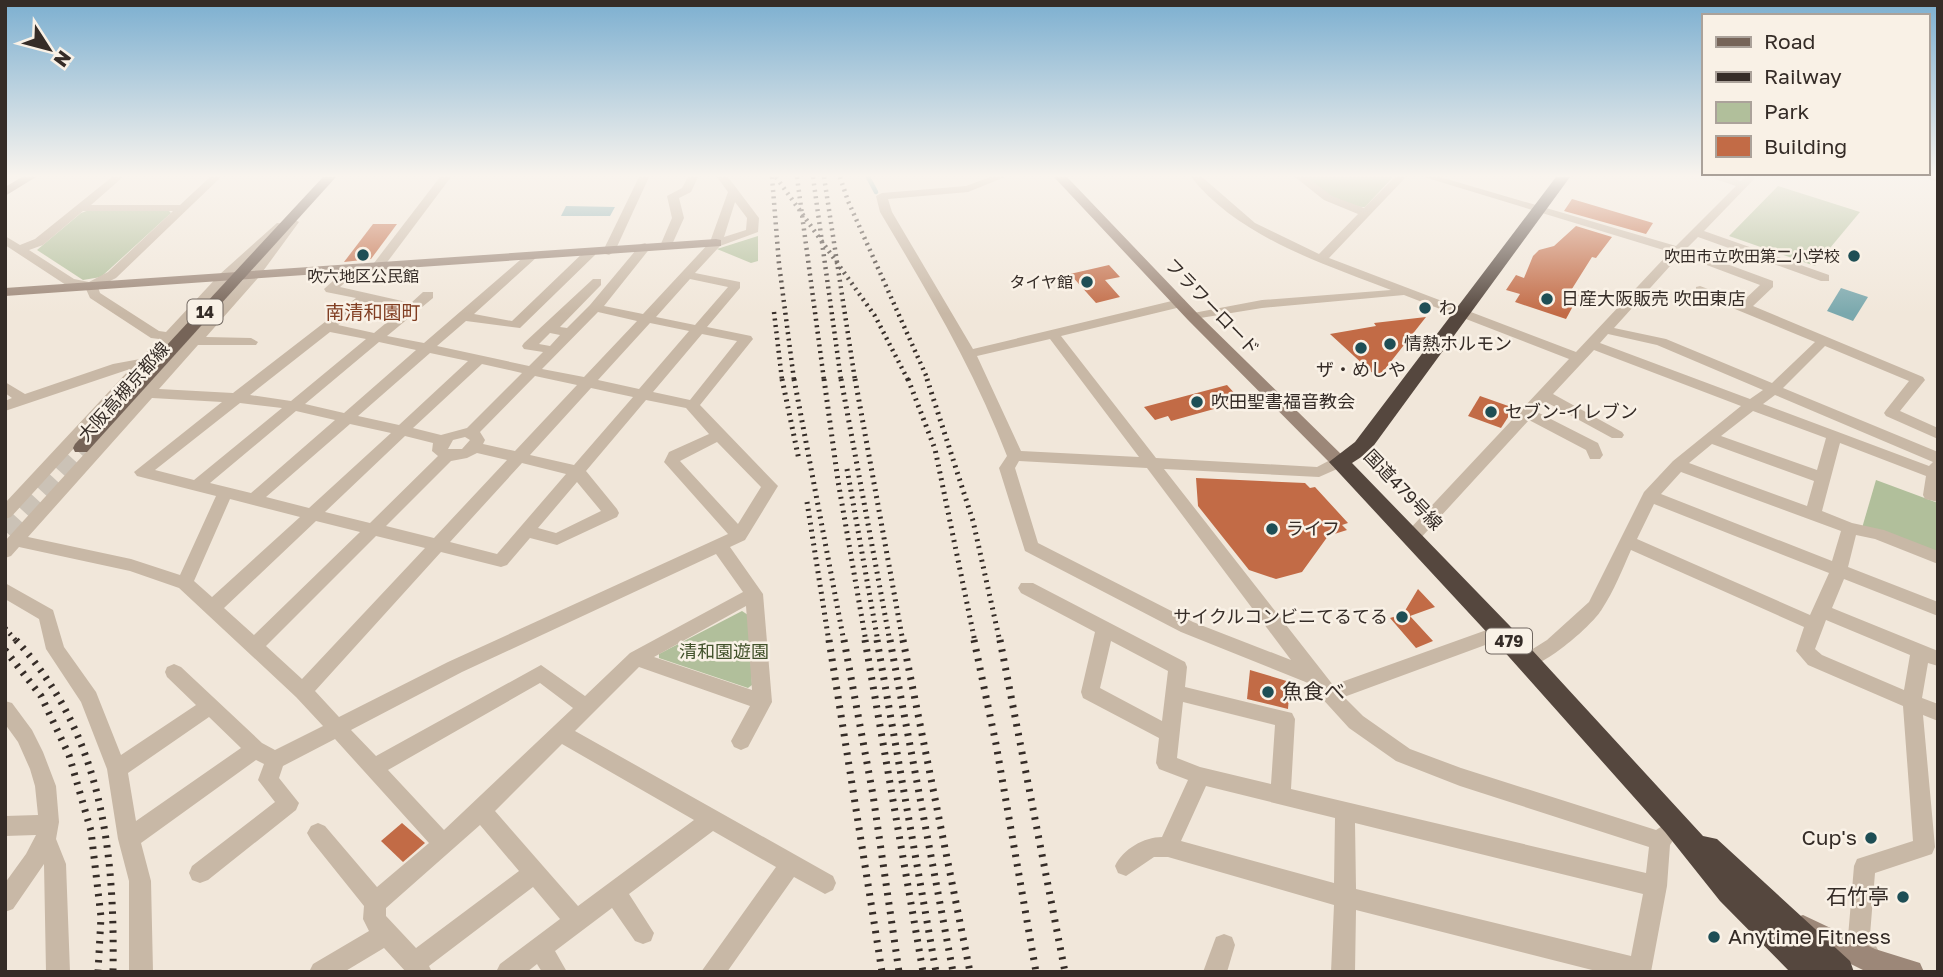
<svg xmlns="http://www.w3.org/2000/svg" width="1943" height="977" font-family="'Golos Text','Noto Sans JP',sans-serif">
	<rect width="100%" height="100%" fill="#f1e7da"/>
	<g fill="#b1bf9b">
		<path d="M1304 177H1393L1365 207C1343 208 1322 190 1304 177Z"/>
		<path d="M1778 186 1860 212 1815 266 1729 236Z"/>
		<path d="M89 210H168L171 213 101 277 83 280 37 250 81 213Z"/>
		<path d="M758 236V261L751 263 717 249Z"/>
		<path d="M1876 480 1938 503V558L1862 528Z"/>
		<path d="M742 611 748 615 752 685 748 688 659 658V654Z"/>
	</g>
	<g fill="#7aa8ad">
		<path d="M566 206 615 207 610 216H561Z"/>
		<path d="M1841 288 1868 297 1853 321 1827 311Z"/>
	</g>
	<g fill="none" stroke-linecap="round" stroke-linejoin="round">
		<path stroke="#7aa8ad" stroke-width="4.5" d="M868 177 876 192"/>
	</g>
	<g fill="#c26b46">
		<path d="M1572 199 1653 223 1646 234 1564 211Z"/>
		<path d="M373 224H397L371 259 344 262Z"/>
		<path d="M1576 226 1612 237 1596 258 1592 257 1570 292 1579 295 1566 319 1515 302 1520 294 1506 290 1516 275 1524 278 1533 256 1539 250 1554 246Z"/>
		<path d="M1109 265 1120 277 1105 280 1120 297 1096 303 1070 274Z"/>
		<path d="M1426 317 1378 378 1330 334 1376 326 1374 323Z"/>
		<path d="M1227 385 1238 397 1228 400 1232 404 1171 421 1168 416 1155 420 1144 407Z"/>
		<path d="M1480 396 1514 408 1501 428 1468 416Z"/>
		<path d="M1196 478 1305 483 1310 488 1315 487 1348 523 1342 525 1347 530 1328 536 1302 572 1276 579 1249 570 1198 506Z"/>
		<path d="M1418 589 1435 607 1410 616 1433 641 1416 648 1390 618 1403 614Z"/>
		<path d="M1250 670 1290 682 1288 709 1247 699Z"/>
		<path d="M402 823 425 843 403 862 381 841Z"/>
	</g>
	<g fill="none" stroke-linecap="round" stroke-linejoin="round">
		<path stroke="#cbc2b6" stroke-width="18" stroke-dasharray="18 9" stroke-linecap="butt" d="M5 531 81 448"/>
		<g fill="#c8b8a6" fill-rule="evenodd">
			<path d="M112 177H123L91 205H180L210 177H221L116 278 98 287 100 293 159 331 166 332 220 274 277 223 286 224 293 219 299 222 258 278 206 337 251 338 258 342 256 345H198L159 389 233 393 356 298 326 292 324 289 351 265H359L361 268 340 287 411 303 423 292H433V298L387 336 424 343 527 254 531 253 537 257 474 314 512 321 587 249H595V255L520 328 466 321 437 346 529 366 543 352 524 349 522 346 524 343 593 279H601V285L560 327 567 328 590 305 641 244 645 243 651 247 604 306 643 314 710 242 728 192 717 177H728L759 218 758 232 720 246 695 273 740 282V288L707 327 751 336 753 339 700 405 778 486 745 540 730 547 763 594 772 702 748 747 741 750 734 747 731 741 750 706 639 667 575 731 833 876 836 883 833 890 825 894 794 877 727 972H701L776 867 713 831 629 894 654 933 651 941 643 944 635 941 612 908 555 951 567 972H542L537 964 527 972H496L500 964 560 919 533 887 429 966 432 972H406L384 948 344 972H309L313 964 369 931 363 919 364 906 311 840 307 833 311 826 318 823 325 826 377 887 429 843 335 739 283 766 279 778 299 803 296 810 208 880 200 883 192 880 189 873 192 866 275 802 258 780 264 764 256 760 141 843 151 881 153 972H129V881L118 839 107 769 81 702 46 649 39 619 5 599V583L53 610 64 647 96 692 121 755 196 705 167 677 165 672 167 667 174 664 181 667 262 743 275 750 323 726 296 697 179 588 130 571 19 547 11 556 5 558V541L250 272 278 234 228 280 11 517 5 519V503L130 369 5 411V401L12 398 5 393V382L25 394 113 364 140 359 159 339 151 338 90 298 86 289 66 285 5 245V236L20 245 35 239ZM735 202 747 218 746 230 724 237ZM83 211H173L108 272 89 282 74 279 29 250 43 245ZM690 279 728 287 695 325 656 317ZM369 301 403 309 374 333 338 325ZM598 312 637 321 584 377 542 369ZM650 323 689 331 639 389 598 380ZM330 332 366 339 291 401 250 395ZM550 333 560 335 550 346 539 344ZM702 334 737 341 690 400 653 392ZM379 342 416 350 344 413 305 404ZM430 353 468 361 399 425 358 416ZM482 364 522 373 467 428 441 435 413 428ZM535 376 577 385 515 451 483 444 485 440 480 432ZM591 388 633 397 574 465 530 455ZM152 398 222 402 134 472 137 476 216 496 180 575 131 559 28 537ZM646 400 686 408 709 434 669 452 664 462 728 534 448 662 339 717 315 691 441 552 501 567 507 565 530 538 557 545 617 517 619 513 617 509 586 471ZM240 403 282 408 194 480 155 470ZM296 411 335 420 251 493 210 483ZM350 424 391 433 309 508 266 497ZM405 436 433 443 432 451 438 456 370 523 325 512ZM465 437 470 440 462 449H448L453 440ZM717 442 761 487 738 524 680 461ZM477 453 507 460 434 538 386 526 451 461 467 458ZM522 463 566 474 497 554 450 542ZM577 482 601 511 556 533 538 528ZM230 499 300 517 212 597 194 581ZM316 521 360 532 254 635 224 608ZM376 536 425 548 302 679 266 646ZM716 554 743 592 630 653 585 696 541 665 376 756 351 730 462 672ZM746 606 752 690 654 657ZM540 683 573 708 444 830 388 770ZM209 717 241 748 136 821 128 773ZM562 744 694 820 578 906 495 811ZM480 825 519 871 416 948 386 916V908Z"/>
			<path d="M440 177H451L382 269H374V263Z"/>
			<path d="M639 177H649L615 251 609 255 605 254 603 251Z"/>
			<path d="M688 177H698L691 192 679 198 684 218 670 249H662L660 246 672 218 667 196 682 188Z"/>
			<path d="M990 177H1005L968 192 888 199 892 212 973 349 1180 299 1185 300V306L1061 336 1156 458 1317 467 1334 458H1344L1347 462 1344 466 1319 477 1164 469 1333 685 1495 627 1501 625 1507 627 1510 632 1507 637 1344 697 1363 716 1410 749 1461 768 1656 830 1667 823 1674 826 1678 833 1670 845 1667 886 1651 972H1600L1356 910 1355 972H1331L1334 905 1168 857H1154L1126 876 1118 873 1115 866C1123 849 1144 837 1162 837L1188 780 1159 769 1156 763 1159 738 1083 698 1081 692 1095 632 1021 593 1018 588 1021 583H1033L1185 662 1187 667 1185 687 1292 713 1295 719 1291 789 1646 873 1649 847 1460 786 1396 761 1349 728 1308 683 1181 632 1025 551 999 468 1007 456C974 369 927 291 880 212L876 196 882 193 966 186ZM1050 339 1139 457 1021 451 977 356ZM1019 461 1147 468 1291 660 1193 622 1038 543 1015 468ZM1111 641 1168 671 1162 721 1100 688ZM1183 702 1275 725 1271 784 1200 767 1177 758ZM1206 786 1335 818 1334 883 1181 841ZM1355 823 1643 894 1631 956 1356 889Z"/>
			<path d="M1191 177H1202L1255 223 1319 254 1358 214 1324 200 1295 177H1307L1332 196 1364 208 1395 177H1406L1329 258 1576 352 1670 252 1424 177H1440L1676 246 1736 186 1709 177H1726L1741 181 1745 177H1756L1704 231 1829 275V281H1821L1698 237 1686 249 1773 281V287L1753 306 1923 377 1925 380 1900 411 1938 428V439L1886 416 1884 413 1886 410 1909 381 1825 346 1783 388 1938 452V502L1925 499 1923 495 1926 476 1840 443 1822 511 1852 523 1884 530 1938 551V564L1875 539 1856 535 1848 567 1938 602V616L1844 579 1832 608 1938 651V666L1928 663 1922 698 1938 704V721L1923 715 1935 847 1932 854 1875 873 1870 935 1884 961 1880 969 1874 972 1864 969 1848 937 1854 866 1857 859 1913 841 1903 706 1808 665 1796 651 1804 627 1631 550C1622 570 1614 591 1602 609 1593 625 1538 673 1520 667L1518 662 1520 657 1547 640 1589 602 1644 492 1673 461 1741 406 1594 350 1553 394 1622 432 1624 435 1622 438H1612L1546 402 1537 412 1598 443 1603 455 1600 459H1590L1586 450 1529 420 1418 541H1406L1404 537 1406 533 1569 359 1404 295 1262 308 1188 320V314L1262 300 1391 290C1321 263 1239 237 1191 177ZM1680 255 1760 285 1742 302 1700 286 1696 287V293L1815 342 1772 383 1666 339 1614 328ZM1608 334 1657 345 1763 390 1750 399 1600 343ZM1775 395 1933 462 1929 466 1763 404ZM1753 411 1826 438 1817 470 1721 436ZM1712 444 1814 481 1807 506 1689 463ZM1681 472 1841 531 1832 561 1661 494ZM1654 504 1829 573 1810 615 1637 539ZM1826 620 1910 655 1904 690 1822 655 1815 649Z"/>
			<path d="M1927 177H1938V182L1928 179Z"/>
			<path d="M5 701 12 703 32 730 43 752 56 786 59 822 56 839 66 864 70 972H46L44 864 13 909 5 912V883L26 854 36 835 5 836V816L38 815 35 786 30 769 18 742 5 724Z"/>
			<path d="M1224 934 1232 937 1235 945 1227 972H1203L1216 937Z"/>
		</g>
		<g fill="#9c8778" fill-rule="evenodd">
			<path d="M22 177H36L5 196V187Z"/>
			<path d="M1054 177H1067L1198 314 1345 458 1348 462 1345 466H1333L1188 320Z"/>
			<path d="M716 239 721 240V246L5 296V288Z"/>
			<path d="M1803 915 1875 949 1920 963 1924 972H1867L1794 936 1790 927 1794 918Z"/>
		</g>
		<path fill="#766458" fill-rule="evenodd" d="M323 177H336L87 452H75L73 448 75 444Z"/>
		<path fill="#55473e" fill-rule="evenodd" d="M1556 177H1570L1369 452 1352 463 1509 625 1703 836 1717 839 1850 961 1854 972H1790L1720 901 1665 832 1493 639 1329 462 1355 442Z"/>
		<g stroke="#352c27" stroke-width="4.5" stroke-dasharray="2 4.5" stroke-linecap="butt">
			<path d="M772 177 779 264 794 380"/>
			<path d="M776 177 875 316 908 380"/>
			<path d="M797 177 824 380"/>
			<path d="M813 177 841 380"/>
			<path d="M824 177 855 380"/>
			<path d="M840 177 848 201 928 380"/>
			<path d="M774 312 782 380"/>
		</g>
		<g stroke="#352c27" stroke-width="5" stroke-dasharray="2 5" stroke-linecap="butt">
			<path d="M782 379 799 460"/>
			<path d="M794 379 844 642"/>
			<path d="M824 379 838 481 866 642"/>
			<path d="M841 379 890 642"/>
			<path d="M855 379 903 642"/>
			<path d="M908 379 935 449 975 642"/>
			<path d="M927 379 973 521 1000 642"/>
			<path d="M847 469 878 642"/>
			<path d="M807 502 829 642"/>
			<path d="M5 628 17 642"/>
		</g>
		<g stroke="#352c27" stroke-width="7" stroke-dasharray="2.5 7" stroke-linecap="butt">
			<path d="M16 640C102 734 115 850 113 972"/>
			<path d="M829 640 882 972"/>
			<path d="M844 640 873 795 899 972"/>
			<path d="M865 640 923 972"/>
			<path d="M877 640 936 972"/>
			<path d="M890 640 953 972"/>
			<path d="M903 640 970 972"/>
			<path d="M974 640 996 744 1036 972"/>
			<path d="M1000 640 1065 972"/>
			<path d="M5 650 41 696 69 755 91 831 101 917 98 972"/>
		</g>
	</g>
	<linearGradient id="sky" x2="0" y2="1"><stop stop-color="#7cafd0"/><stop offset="0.56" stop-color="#f9f4ee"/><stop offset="1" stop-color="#f9f4ee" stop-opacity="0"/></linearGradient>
	<rect width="1943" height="314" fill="url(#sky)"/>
	<g fill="#1e4e55" stroke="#f9f1e6" stroke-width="2.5">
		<circle cx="363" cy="255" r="7"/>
		<circle cx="1854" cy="256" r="7"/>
		<circle cx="1087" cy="282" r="7"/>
		<circle cx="1547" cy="299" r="7"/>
		<circle cx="1425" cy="308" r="7"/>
		<circle cx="1390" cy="344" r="7"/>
		<circle cx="1361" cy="348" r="7"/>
		<circle cx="1197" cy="402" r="7"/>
		<circle cx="1491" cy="412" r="7"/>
		<circle cx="1272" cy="529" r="7"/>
		<circle cx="1402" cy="617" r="7"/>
		<circle cx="1268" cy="692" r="7"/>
		<circle cx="1871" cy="838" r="7"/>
		<circle cx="1903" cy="897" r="7"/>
		<circle cx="1714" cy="937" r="7"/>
	</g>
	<g text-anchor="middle" stroke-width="5" stroke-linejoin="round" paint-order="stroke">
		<g font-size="16" fill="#352c27" stroke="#f9f1e6" text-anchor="end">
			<text x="1840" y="262">吹田市立吹田第二小学校</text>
			<text x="363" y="282" text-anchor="middle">吹六地区公民館</text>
			<text x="1073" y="288">タイヤ館</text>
		</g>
		<g fill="#f9f1e6" stroke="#706760" stroke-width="2">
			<rect x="187.5" y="299.5" width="35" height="25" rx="5"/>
			<rect x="1486" y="628.5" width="46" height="25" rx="5"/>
		</g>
		<g font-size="16" font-weight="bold" fill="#352c27">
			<text x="205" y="318">14</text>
			<text x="1509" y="647">479</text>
		</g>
		<g font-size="18" fill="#352c27" stroke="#f9f1e6" text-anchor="start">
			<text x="1561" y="305">日産大阪販売 吹田東店</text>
			<text x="1439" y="314">わ</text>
			<text x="1404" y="350">情熱ホルモン</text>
			<text x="1361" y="376" text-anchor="middle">ザ・めしや</text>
			<text x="1211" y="408">吹田聖書福音教会</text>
			<text x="1505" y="418">セブン-イレブン</text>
			<text x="1286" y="535">ライフ</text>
			<text x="1388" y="623" text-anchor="end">サイクルコンビニてるてる</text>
		</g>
		<g font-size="18" fill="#352c27" stroke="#f9f1e6">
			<text transform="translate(1212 307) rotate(46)" y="6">フラワーロード</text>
			<text transform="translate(124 392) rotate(-48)" y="6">大阪高槻京都線</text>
			<text transform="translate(1403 490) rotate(46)" y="6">国道479号線</text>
		</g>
		<g font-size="18" fill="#42522b" stroke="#f9f1e6">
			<text x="724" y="658">清和園遊園</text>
		</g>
		<g font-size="19" fill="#813e22" stroke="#f9f1e6">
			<text x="373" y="319">南清和園町</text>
		</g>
		<g font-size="21" fill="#352c27" stroke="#f9f1e6" text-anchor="start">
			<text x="1282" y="699">魚食べ</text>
			<text x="1857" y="845" text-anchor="end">Cup's</text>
			<text x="1889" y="904" text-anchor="end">石竹亭</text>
			<text x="1728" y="944">Anytime Fitness</text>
		</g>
	</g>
	<rect width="1943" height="977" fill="none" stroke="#352c27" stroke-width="14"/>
	<rect x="1702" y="14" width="228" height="161" fill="#f9f1e6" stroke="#aba29a" stroke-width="2"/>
	<rect x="1716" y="37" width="35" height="10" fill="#766458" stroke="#aba29a" stroke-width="2"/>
	<text x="1764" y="49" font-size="21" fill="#352c27">Road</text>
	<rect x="1716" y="72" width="35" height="10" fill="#352c27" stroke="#aba29a" stroke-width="2"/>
	<text x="1764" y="84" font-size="21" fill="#352c27">Railway</text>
	<rect x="1716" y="102" width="35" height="21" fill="#b1bf9b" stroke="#aba29a" stroke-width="2"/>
	<text x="1764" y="119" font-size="21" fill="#352c27">Park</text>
	<rect x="1716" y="136" width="35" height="21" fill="#c26b46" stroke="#aba29a" stroke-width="2"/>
	<text x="1764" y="154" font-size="21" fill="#352c27">Building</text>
	<g transform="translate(49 49) rotate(126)" stroke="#f9f1e6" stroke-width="5" paint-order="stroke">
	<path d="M0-5L12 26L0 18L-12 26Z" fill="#352c27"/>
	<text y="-10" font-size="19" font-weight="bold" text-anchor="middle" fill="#352c27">N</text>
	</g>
</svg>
